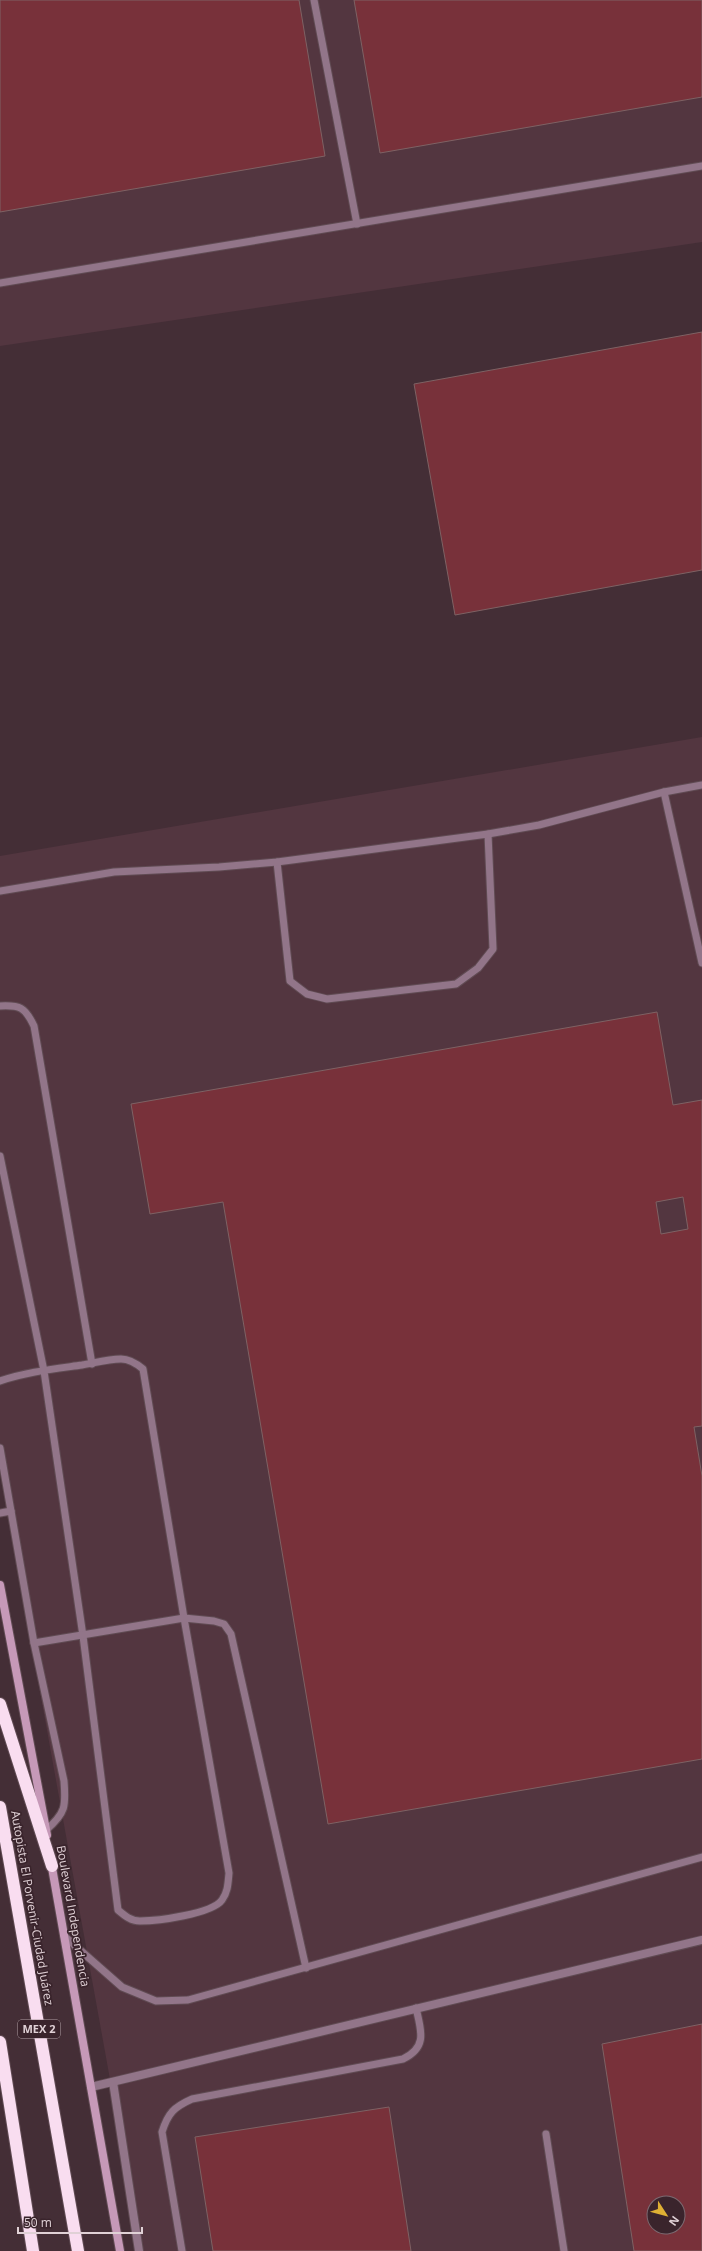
<svg xmlns="http://www.w3.org/2000/svg" width="702" height="2251" font-family="'Open Sans',sans-serif">
	<rect width="100%" height="100%" fill="#442e36"/>
	<g fill="#533640" fill-rule="evenodd">
		<path d="M0 0H702V242L0 346Z"/>
		<path d="M702 737V2251H141L0 1470V856ZM654 2203H678V2227H654Z"/>
	</g>
	<g fill="#78313a" stroke="#7e6264" fill-rule="evenodd">
		<path d="M0 0H299L325 156 0 212Z"/>
		<path d="M354 0H702V97L380 153Z"/>
		<path d="M702 332V570L455 615 414 384Z"/>
		<path d="M657 1012 673 1105 702 1100V1426L694 1427 702 1476V1759L328 1824 223 1202 150 1214 131 1104ZM683 1197 688 1229 661 1234 656 1202Z"/>
		<path d="M702 2024V2251H634L602 2044ZM654 2203H678V2227H654Z"/>
		<path d="M389 2107 411 2251H213L195 2137Z"/>
	</g>
	<g fill="none" stroke-linecap="round" stroke-linejoin="round">
		<defs>
			<g id="lane">
				<path d="M314 0 357 224"/>
				<path d="M0 283 702 166"/>
				<path d="M664 792 702 963"/>
				<path d="M277 862 290 981 307 994 327 999 456 984 478 968 493 949 488 834"/>
				<path d="M0 891 114 872 219 867 277 862 488 834 539 825 664 792 702 785"/>
				<path d="M0 1006C20 1005 25 1007 34 1026L92 1364"/>
				<path d="M0 1156 44 1371 83 1636 118 1910C125 1916 131 1921 140 1921 157 1921 212 1914 222 1900 228 1892 228 1883 229 1873L184 1618 143 1369C137 1364 130 1359 121 1359 108 1359 94 1363 82 1365 54 1369 26 1372 0 1381"/>
				<path d="M0 1448 34 1643 64 1781C66 1806 66 1813 46 1830"/>
				<path d="M0 1513 11 1511"/>
				<path d="M34 1643 184 1618 214 1621 224 1624 231 1634 306 1968"/>
				<path d="M64 1936 122 1987 156 2001 188 2000 702 1857"/>
				<path d="M546 2134 564 2251"/>
				<path d="M182 2251 162 2132C168 2113 174 2107 192 2099L403 2059C428 2047 421 2030 416 2008"/>
			</g>
			<g id="street">
				<path d="M113 2082 139 2251"/>
				<path d="M91 2087 702 1940"/>
			</g>
			<g id="secondary">
				<path d="M0 1585 47 1835"/>
				<path d="M51 1862 120 2251"/>
			</g>
			<g id="highway">
				<path d="M0 1704 52 1866"/>
				<path d="M0 1807 78 2251"/>
				<path d="M0 2042 33 2251"/>
			</g>
		</defs>
		<use href="#lane" stroke="#604b53" stroke-width="9"/>
		<use href="#street" stroke="#604b53" stroke-width="10"/>
		<use href="#secondary" stroke="#604b53" stroke-width="10"/>
		<use href="#highway" stroke="#604b53" stroke-width="14"/>
		<use href="#lane" stroke="#927589" stroke-width="7"/>
		<use href="#street" stroke="#927589" stroke-width="8"/>
		<use href="#secondary" stroke="#c699b8" stroke-width="8"/>
		<use href="#highway" stroke="#f9ddf0" stroke-width="12"/>
	</g>
	<g text-anchor="middle" stroke-width="3.5" stroke-linejoin="round" paint-order="stroke">
		<rect fill="#3a242c" stroke="#ae9da3" stroke-width="1" x="18" y="2020" width="42" height="18" rx="3"/>
		<g font-size="11" font-weight="bold" fill="#e0d1d6">
			<text x="39" y="2033">MEX 2</text>
		</g>
		<g font-size="12" fill="#e0d1d6" stroke="#3a242c">
			<text transform="translate(32 1908) rotate(80)" y="4">Autopista El Porvenir-Ciudad Juárez</text>
			<text transform="translate(73 1916) rotate(80)" y="4">Boulevard Independencia</text>
		</g>
	</g>
	<g transform="translate(666 2215) rotate(126)"><circle r="19" fill="#3a242c" stroke="#7c6970"/>
	<path d="M0-3L7 15L0 10L-7 15Z" fill="#dfb034"/>
	<text y="-6" font-size="11" font-weight="bold" text-anchor="middle" fill="#e0d1d6">N</text>
	</g>
	<path d="M18 2227v6h124v-6" fill="none" stroke="#e0d1d6" stroke-width="2"/>
	<text x="24" y="2227" font-size="12" fill="#e0d1d6" stroke="#3a242c" stroke-width="3" paint-order="stroke">50 m</text>
</svg>
